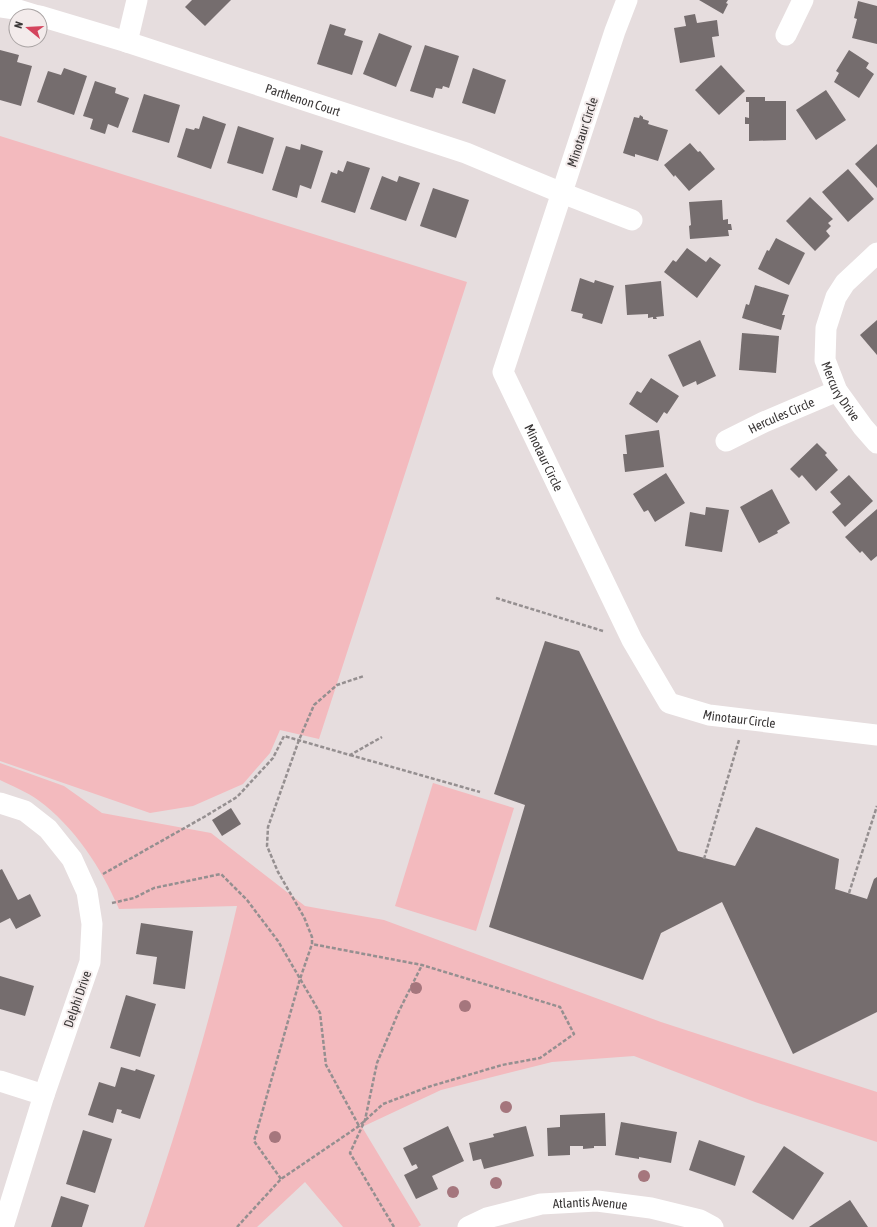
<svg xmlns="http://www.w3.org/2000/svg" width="877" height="1227" font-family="'Asap Condensed',sans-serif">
	<rect width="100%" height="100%" fill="#e6ddde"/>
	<g fill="#f3babe">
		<path d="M0 136 467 282 319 739 280 730 270 753 243 784 193 806 150 813 0 761Z"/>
		<path d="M0 763 64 786 102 813 211 833 305 906 384 920 661 1022 877 1092V1142L755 1102 634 1056 552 1062 441 1090 362 1127 421 1225 418 1227H343L305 1182 257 1227H144C180 1122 212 1015 237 906L119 909C102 869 74 826 38 800 27 792 12 786 0 780Z"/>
		<path d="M433 783 514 808 476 931 395 906Z"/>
	</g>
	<g fill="#756d6e">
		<path d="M192 0H231L205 26 185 7Z"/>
		<path d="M699 0H728L726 3 728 4 723 14Z"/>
		<path d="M858 1 877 6V44L852 38 857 19 854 18Z"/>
		<path d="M695 14 697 23 717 20 719 36 712 37 715 57 680 63 674 28 686 26 684 16Z"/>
		<path d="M330 24 346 29 344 35 363 41 352 75 317 64Z"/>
		<path d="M379 33 412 46 396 87 363 74Z"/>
		<path d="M425 45 459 56 449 88 443 86 442 89 436 88 433 98 410 91Z"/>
		<path d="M0 50 19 55 17 62 32 66 21 106 0 100Z"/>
		<path d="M849 50 869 63 866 68 874 74 859 98 834 82 839 73 836 71Z"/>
		<path d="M721 65 745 91 719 115 695 90Z"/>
		<path d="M64 68 87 76 74 115 37 102 48 71 61 75Z"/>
		<path d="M473 68 506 80 495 114 462 103Z"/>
		<path d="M95 81 116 88 115 93 129 98 118 128 108 124 105 134 90 129 93 119 83 116Z"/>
		<path d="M826 90 846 120 816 140 796 110Z"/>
		<path d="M144 94 180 105 169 143 132 132Z"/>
		<path d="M746 97H765V101H786V140L749 141V124H745V117L749 118V102H746Z"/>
		<path d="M640 115 643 117V119L649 121 648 124 668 130 658 161 635 154V157L623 153 634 117 639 118Z"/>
		<path d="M203 116 226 124 211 169 177 157 186 128 194 130 195 128 199 129Z"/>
		<path d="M238 126 274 138 263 174 227 163Z"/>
		<path d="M690 143 698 152 700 151 715 169 689 191 675 175 674 177 664 165Z"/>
		<path d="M301 144 323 151 311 189 300 185 297 198 272 190 286 146 300 150Z"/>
		<path d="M877 144V188L855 164Z"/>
		<path d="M347 161 370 168 355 213 321 202 331 172 337 174 338 170 343 172Z"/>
		<path d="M848 169 874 199 848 222 822 192Z"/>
		<path d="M382 176 397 182 399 176 420 183 406 221 370 209Z"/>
		<path d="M433 188 469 200 456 238 420 226Z"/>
		<path d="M810 197 833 219 828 223 831 226 826 231 830 236 815 251 786 221Z"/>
		<path d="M722 200 723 220 728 219V224H731L732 230H728L729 236 690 239 689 226 691 225 689 202Z"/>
		<path d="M776 238 805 253 789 285 758 269 767 250 769 251Z"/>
		<path d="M687 248 706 262 710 257 721 265 697 298 664 272 673 260 676 262Z"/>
		<path d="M580 278 594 283 595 280 614 286 602 324 582 318 583 314 571 311Z"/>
		<path d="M661 281 664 316 656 317 657 319H653V317L648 318V314L627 315 625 285Z"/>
		<path d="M755 285 789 295 782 315H785L781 330 742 318 746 304 749 305Z"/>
		<path d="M877 320V355L860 335Z"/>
		<path d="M742 333 779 336 776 373 739 370Z"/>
		<path d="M700 340 716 376 697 385 696 381 683 387 668 355Z"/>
		<path d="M651 378 679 396 667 414 664 412 657 423 629 404 637 391 641 393Z"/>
		<path d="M659 430 664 467 625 472 623 454H627L625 435Z"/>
		<path d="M817 443 827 453 825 455 838 470 816 491 802 475 799 478 790 469Z"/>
		<path d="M666 473 685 503 655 522 648 510 644 512 633 494Z"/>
		<path d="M849 475 873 501 845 527 832 512 841 504 830 492Z"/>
		<path d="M772 489 790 523 777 531 778 533 759 543 740 507Z"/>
		<path d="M706 507 729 510 722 552 685 546 690 512 705 515Z"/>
		<path d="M877 509V556L871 561 862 551 860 553 845 537Z"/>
		<path d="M545 641 579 651 678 851 735 866 756 827 839 859 835 889 867 899 874 879 877 877V1012L793 1054 722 902 661 933 643 980 489 927 525 805 494 794Z"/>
		<path d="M231 808 241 824 222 836 212 820Z"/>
		<path d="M2 869 18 900 30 894 41 916 16 929 10 918 0 923V870Z"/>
		<path d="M141 923 193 931 185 989 153 984 157 957 136 954Z"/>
		<path d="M0 976 34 986 25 1016 0 1009Z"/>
		<path d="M126 995 156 1004 140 1057 110 1048Z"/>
		<path d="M121 1067 135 1071 136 1069 155 1075 140 1119 121 1113 122 1110 117 1109 113 1123 88 1115 99 1082 115 1087Z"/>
		<path d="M605 1113 606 1146H594V1148L583 1149V1146H570V1155L548 1156 547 1128 560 1127V1115Z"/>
		<path d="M621 1122 677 1132 671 1163 639 1157V1159L615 1155Z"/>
		<path d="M448 1126 464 1161 432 1176 438 1189 416 1199 404 1175 418 1168 416 1164 412 1166 403 1148Z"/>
		<path d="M526 1126 534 1156 484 1169 481 1159 473 1161 469 1143 494 1137 493 1134Z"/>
		<path d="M83 1130 112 1139 95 1193 66 1184Z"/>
		<path d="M699 1140 745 1156 735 1186 689 1170Z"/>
		<path d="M784 1146 824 1173 793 1220 752 1192Z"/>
		<path d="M61 1196 89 1205 82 1227H51Z"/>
		<path d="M850 1200 868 1227H809Z"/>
	</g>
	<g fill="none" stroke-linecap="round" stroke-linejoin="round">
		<g stroke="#958f90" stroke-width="2.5" stroke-dasharray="4 2" stroke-linecap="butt">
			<path d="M496 598 603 631"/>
			<path d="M350 755 480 792"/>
			<path d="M704 859 739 740"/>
			<path d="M103 874 204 817 237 797 273 758 284 736 350 755 382 737"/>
			<path d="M849 893 877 806"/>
			<path d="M112 903 134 898 154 888 221 874 247 900 278 941 320 1013 326 1065 359 1126"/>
			<path d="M281 1179 254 1141 300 979 312 944V937L304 917 278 872 267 846 268 827 299 740 314 705 337 685 364 676"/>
			<path d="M237 1227 281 1179 359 1126 383 1104 428 1087 502 1065 540 1058 574 1034 560 1007 422 965 312 944"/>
			<path d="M394 1227 350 1153 365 1120 377 1063 399 1011 422 965"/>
		</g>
		<g stroke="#fff" stroke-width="21">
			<path id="s1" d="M627 0 615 31 503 372 632 640 669 703 709 715 877 735"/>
			<path d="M0 7 15 9 38 16"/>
			<path id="s2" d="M40 16 127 42 466 153 562 193 632 220"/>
			<path d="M786 35 803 0"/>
			<path d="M127 42 137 0"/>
			<path id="s3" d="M877 253 845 283 836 297 826 328 825 360 837 391 863 427 877 443"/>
			<path id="s4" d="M726 441 764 422 837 391"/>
			<path d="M0 803 25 811 48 829 72 859 87 892 92 924 90 962 44 1095 3 1227"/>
			<path d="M0 1081 44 1095"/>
			<path id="s5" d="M468 1227 487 1218 541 1204 597 1201 651 1208 700 1220 713 1227"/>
		</g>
	</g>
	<g fill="#a5767d">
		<circle cx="416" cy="988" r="6"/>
		<circle cx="465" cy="1006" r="6"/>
		<circle cx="506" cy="1107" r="6"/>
		<circle cx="275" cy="1137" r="6"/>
		<circle cx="644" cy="1176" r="6"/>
		<circle cx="496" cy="1183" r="6"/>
		<circle cx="453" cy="1192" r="6"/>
	</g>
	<g text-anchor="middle" stroke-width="4" stroke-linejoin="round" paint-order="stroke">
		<g font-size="13" fill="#393636" stroke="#f3ebeb">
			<text dy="5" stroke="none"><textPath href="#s2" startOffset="276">Parthenon Court</textPath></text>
			<text transform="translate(582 132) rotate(-72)" y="5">Minotaur Circle</text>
			<text dy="5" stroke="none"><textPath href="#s3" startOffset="160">Mercury Drive</textPath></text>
			<text dy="5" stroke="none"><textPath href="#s4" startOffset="61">Hercules Circle</textPath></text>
			<text dy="5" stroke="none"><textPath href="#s1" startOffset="487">Minotaur Circle</textPath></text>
			<text dy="5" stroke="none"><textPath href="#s1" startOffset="835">Minotaur Circle</textPath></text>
			<text transform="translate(77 999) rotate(-71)" y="5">Delphi Drive</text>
			<text dy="5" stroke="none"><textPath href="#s5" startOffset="126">Atlantis Avenue</textPath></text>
		</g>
	</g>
	<g transform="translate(28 28) rotate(288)"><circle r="19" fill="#f3ebeb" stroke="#a9a3a3"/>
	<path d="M0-3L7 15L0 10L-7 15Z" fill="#d4445d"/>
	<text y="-6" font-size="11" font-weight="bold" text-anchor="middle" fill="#393636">N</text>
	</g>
</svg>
